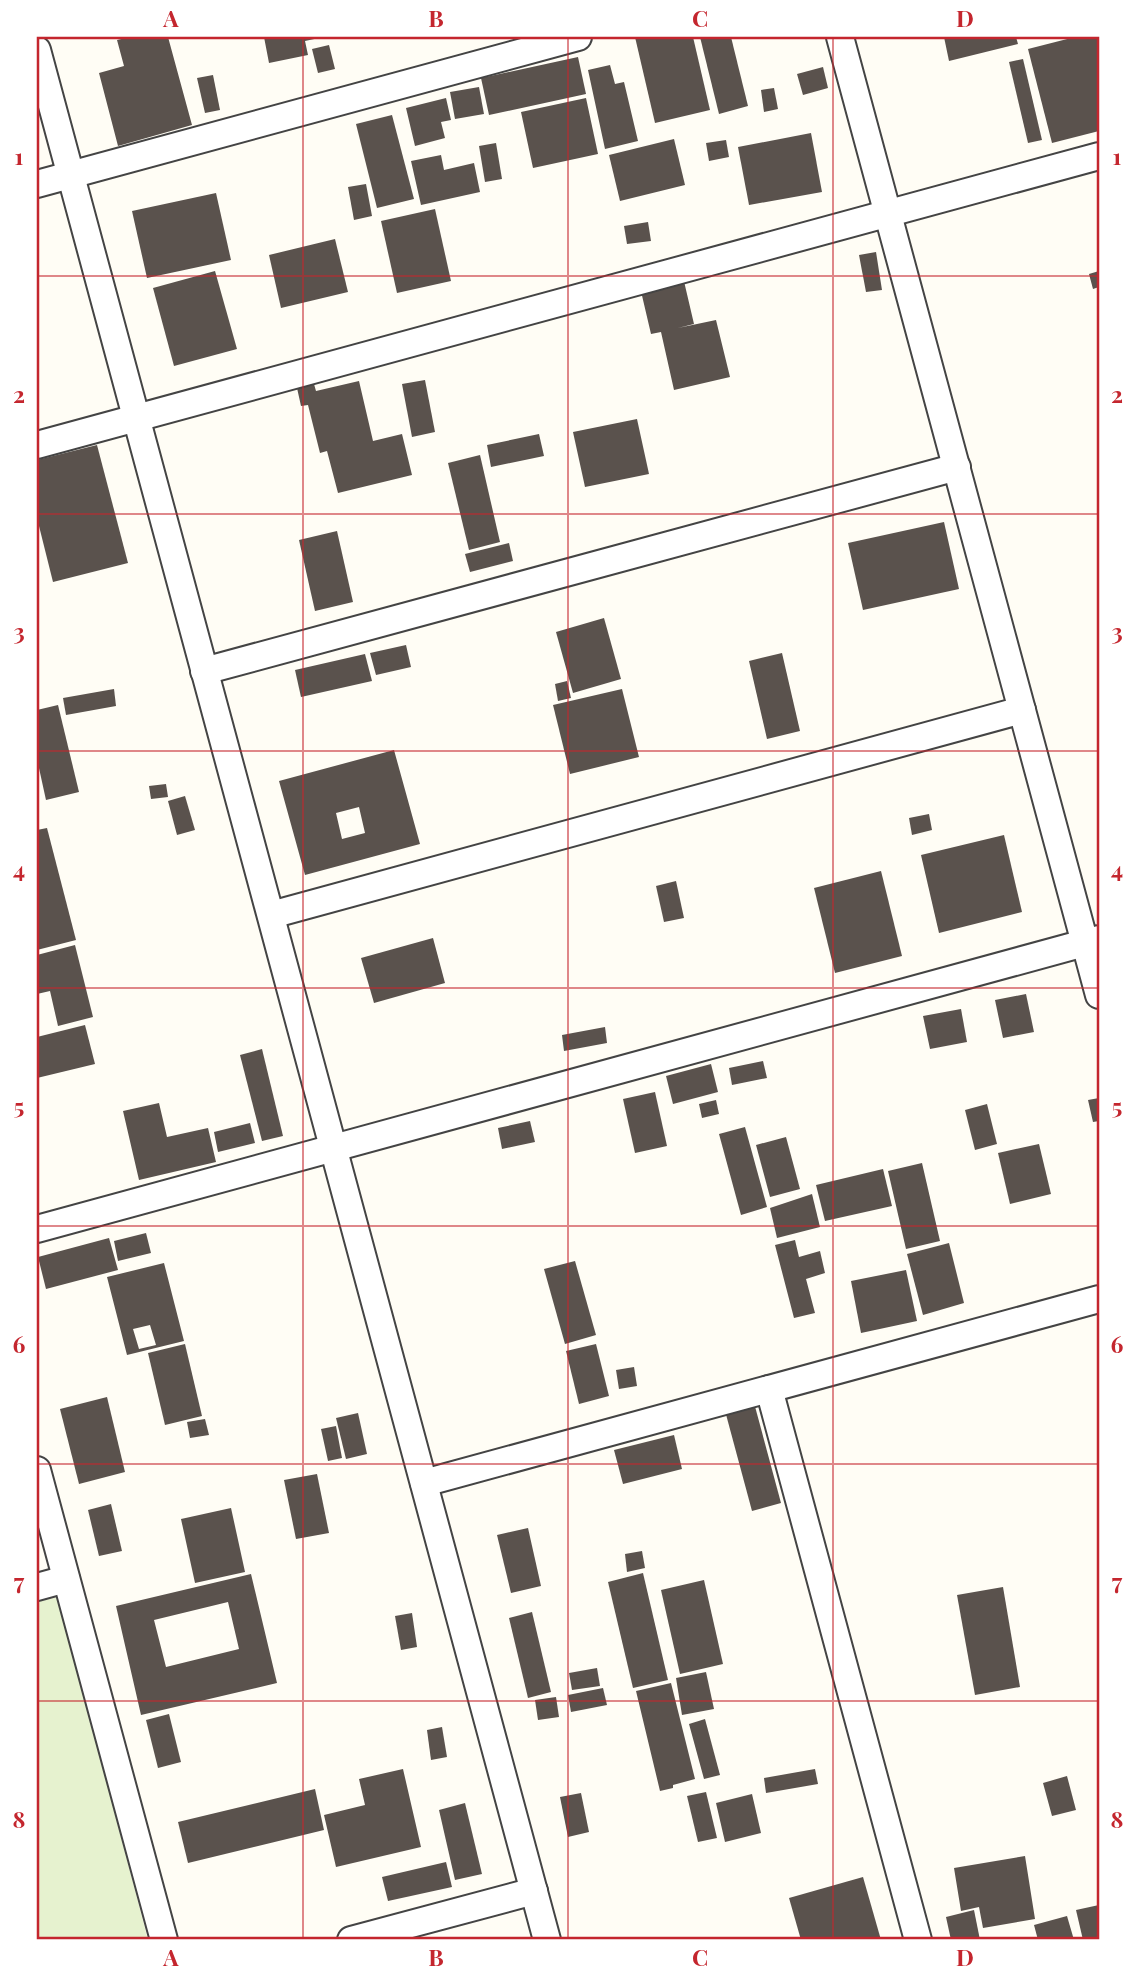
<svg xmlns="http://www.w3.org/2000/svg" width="1136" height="1977" font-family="'Playfair Display',serif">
	<rect width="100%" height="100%" fill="#fffdf5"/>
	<path fill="#e6f2cf" d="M58 1597 148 1940H37V1602Z"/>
	<g fill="#5a524d" fill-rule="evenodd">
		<path d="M130 37H168L192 125 118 146 99 73 124 66 117 40Z"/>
		<path d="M264 37H319V38L305 41 308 55 269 63Z"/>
		<path d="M635 37H693L710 110 655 123Z"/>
		<path d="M700 37H731L748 106 719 114Z"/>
		<path d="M944 37H1016L1018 44 949 61Z"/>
		<path d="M1075 37H1099V131L1052 143 1028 49Z"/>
		<path d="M329 45 335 69 318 73 312 49Z"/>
		<path d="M578 57 586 94 489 115 481 78Z"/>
		<path d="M1023 59 1042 140 1028 143 1009 62Z"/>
		<path d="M610 65 615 84 624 82 638 141 605 149 588 70Z"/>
		<path d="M823 67 828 88 803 95 797 74Z"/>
		<path d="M213 75 220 110 205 113 197 78Z"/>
		<path d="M479 87 484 114 455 119 450 92Z"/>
		<path d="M774 88 778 109 764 112 761 90Z"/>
		<path d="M446 98 451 120 441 122 445 138 415 146 406 108Z"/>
		<path d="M586 98 598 154 533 168 521 112Z"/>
		<path d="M392 115 414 199 377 208 356 124Z"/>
		<path d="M811 133 822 192 749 205 738 147Z"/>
		<path d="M674 139 685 185 620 201 609 155Z"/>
		<path d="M726 140 729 157 709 161 706 143Z"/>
		<path d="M496 143 502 179 485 182 479 146Z"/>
		<path d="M441 155 444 170 474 163 480 192 421 205 411 161Z"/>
		<path d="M366 184 372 216 354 220 348 187Z"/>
		<path d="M216 193 231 260 147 278 132 211Z"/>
		<path d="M435 209 451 281 397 293 381 221Z"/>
		<path d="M648 222 651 241 627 244 624 226Z"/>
		<path d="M335 239 348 292 281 308 269 255Z"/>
		<path d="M876 252 882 290 866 292 859 255Z"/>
		<path d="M215 271 237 349 174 366 153 288Z"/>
		<path d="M1099 271V287L1093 289 1089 274Z"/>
		<path d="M683 277 694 324 678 328 716 320 730 377 674 390 661 332 651 334 640 287Z"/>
		<path d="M425 380 435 432 412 437 402 384Z"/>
		<path d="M359 381 373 441 402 434 412 475 338 493 327 451 320 453 308 405 301 406 297 388 314 384 316 391Z"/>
		<path d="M637 419 649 474 585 487 573 432Z"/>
		<path d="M539 434 544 456 491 467 487 445Z"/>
		<path d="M97 445 128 563 53 582 37 518V460Z"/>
		<path d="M480 455 500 542 469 550 448 463Z"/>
		<path d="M944 522 959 589 863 610 848 543Z"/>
		<path d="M337 531 353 602 315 611 299 540Z"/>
		<path d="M509 543 513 561 470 572 465 554Z"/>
		<path d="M604 618 621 679 573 693 556 632Z"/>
		<path d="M406 645 411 667 376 675 370 653Z"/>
		<path d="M782 653 800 731 767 739 749 661Z"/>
		<path d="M365 654 372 681 301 697 295 670Z"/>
		<path d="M567 681 571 698 558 701 555 684Z"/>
		<path d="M114 689 116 706 66 715 63 698Z"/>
		<path d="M622 689 639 757 570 774 553 705Z"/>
		<path d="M58 705 79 792 46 800 37 759V710Z"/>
		<path d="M394 750 420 844 305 875 279 781ZM359 807 365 833 342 839 336 813Z"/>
		<path d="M166 784 168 797 151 799 149 786Z"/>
		<path d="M185 796 195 830 177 835 168 801Z"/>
		<path d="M929 814 932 830 912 835 909 818Z"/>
		<path d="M47 828 76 940 37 950V830Z"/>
		<path d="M1004 835 1022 912 939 933 921 855Z"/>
		<path d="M881 871 902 956 835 973 814 888Z"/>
		<path d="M676 881 684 918 664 922 656 886Z"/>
		<path d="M433 938 445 983 374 1003 361 958Z"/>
		<path d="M75 945 93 1017 58 1026 50 991 37 994V955Z"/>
		<path d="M1026 994 1034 1032 1003 1038 995 1000Z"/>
		<path d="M961 1009 967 1042 930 1049 923 1016Z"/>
		<path d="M85 1025 95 1064 37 1078V1037Z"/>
		<path d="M605 1027 607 1043 564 1051 562 1035Z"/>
		<path d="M262 1049 283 1136 262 1141 240 1055Z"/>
		<path d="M763 1061 767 1078 732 1085 729 1068Z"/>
		<path d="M711 1064 718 1092 673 1104 666 1076Z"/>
		<path d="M655 1092 667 1146 635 1153 623 1099Z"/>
		<path d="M1099 1098V1121L1093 1122 1088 1100Z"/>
		<path d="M716 1100 719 1114 702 1118 699 1104Z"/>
		<path d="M159 1103 167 1137 208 1128 216 1162 139 1180 123 1111Z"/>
		<path d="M987 1104 997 1144 975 1150 965 1110Z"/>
		<path d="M530 1121 535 1142 502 1149 498 1128Z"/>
		<path d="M250 1123 255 1143 218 1152 214 1132Z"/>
		<path d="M745 1127 767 1207 741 1215 719 1134Z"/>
		<path d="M786 1137 800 1189 770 1197 756 1145Z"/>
		<path d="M1039 1144 1051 1194 1010 1204 998 1153Z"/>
		<path d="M922 1163 940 1241 906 1249 888 1171Z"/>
		<path d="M883 1169 892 1206 825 1221 816 1185Z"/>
		<path d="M812 1194 820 1227 777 1238 770 1208Z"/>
		<path d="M146 1233 151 1253 118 1261 114 1241Z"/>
		<path d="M109 1238 118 1270 46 1289 38 1257Z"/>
		<path d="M795 1240 799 1257 820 1251 825 1273 806 1279 815 1313 794 1318 775 1245Z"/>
		<path d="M949 1243 964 1303 923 1315 907 1254Z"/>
		<path d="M575 1261 596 1335 565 1344 544 1269Z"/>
		<path d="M164 1263 184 1341 127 1355 107 1277ZM150 1325 156 1345 139 1349 133 1329Z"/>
		<path d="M906 1270 917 1321 861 1333 851 1281Z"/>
		<path d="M185 1344 202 1416 165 1425 148 1353Z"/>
		<path d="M596 1344 609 1396 579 1404 566 1351Z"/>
		<path d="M634 1367 637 1386 619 1389 616 1370Z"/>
		<path d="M107 1397 125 1472 79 1484 60 1409Z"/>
		<path d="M753 1399 781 1503 752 1511 724 1407Z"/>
		<path d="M358 1413 367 1454 346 1459 336 1418Z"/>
		<path d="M205 1419 209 1435 190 1438 187 1422Z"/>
		<path d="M336 1426 342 1458 328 1461 321 1429Z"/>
		<path d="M674 1435 682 1469 623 1484 614 1450Z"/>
		<path d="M317 1474 329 1533 296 1539 284 1480Z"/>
		<path d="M111 1504 122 1551 99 1556 88 1510Z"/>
		<path d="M231 1508 245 1572 195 1583 181 1519Z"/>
		<path d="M528 1528 541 1586 511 1593 497 1535Z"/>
		<path d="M642 1551 645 1568 627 1572 625 1554Z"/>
		<path d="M643 1573 668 1680 633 1688 608 1582Z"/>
		<path d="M251 1574 277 1683 141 1715 116 1606ZM228 1602 239 1649 166 1667 154 1620Z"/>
		<path d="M704 1580 723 1664 680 1674 661 1590Z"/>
		<path d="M1003 1587 1020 1687 975 1695 957 1595Z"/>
		<path d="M532 1612 551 1692 528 1698 509 1618Z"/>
		<path d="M412 1613 417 1647 401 1650 395 1616Z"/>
		<path d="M597 1668 600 1686 572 1690 569 1673Z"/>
		<path d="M706 1672 714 1709 682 1715 676 1678Z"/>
		<path d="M671 1683 695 1779 673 1785V1788L660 1791 636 1691Z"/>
		<path d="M603 1688 607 1705 571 1712 568 1695Z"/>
		<path d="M556 1697 559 1717 538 1720 535 1700Z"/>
		<path d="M169 1714 181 1762 158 1768 146 1720Z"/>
		<path d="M705 1719 720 1775 704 1779 689 1724Z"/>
		<path d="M442 1727 447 1757 431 1760 427 1730Z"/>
		<path d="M403 1769 421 1847 336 1867 324 1815 365 1805 359 1779Z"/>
		<path d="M815 1769 818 1784 766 1793 764 1778Z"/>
		<path d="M1067 1776 1076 1810 1052 1816 1043 1783Z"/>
		<path d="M315 1789 324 1830 188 1863 178 1822Z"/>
		<path d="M706 1792 717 1838 698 1842 687 1796Z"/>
		<path d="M581 1793 589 1832 568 1837 560 1797Z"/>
		<path d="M752 1794 761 1833 725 1842 716 1803Z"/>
		<path d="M465 1803 482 1874 455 1880 439 1810Z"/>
		<path d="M1025 1856 1035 1919 983 1928 979 1907 961 1911 954 1868Z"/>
		<path d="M446 1862 452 1887 388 1901 382 1877Z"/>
		<path d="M863 1877 881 1940H801L789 1898Z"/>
		<path d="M1099 1905V1940H1083L1076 1910Z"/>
		<path d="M974 1910 980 1940H951L946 1917Z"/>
		<path d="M1067 1916 1074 1940H1038L1034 1925Z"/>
	</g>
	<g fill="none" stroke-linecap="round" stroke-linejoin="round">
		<defs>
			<g id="street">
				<path d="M840 37 1099 995"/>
				<path d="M37 50 547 1940"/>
				<path d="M37 184 578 37"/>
				<path d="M37 445 1099 156"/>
				<path d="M204 671 957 467"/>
				<path d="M271 915 1022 710"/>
				<path d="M37 1229 1099 939"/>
				<path d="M769 1389 918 1940"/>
				<path d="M37 1470 164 1940"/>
				<path d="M424 1483 1099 1299"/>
				<path d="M37 1587 66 1579"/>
				<path d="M351 1940 534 1891"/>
			</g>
		</defs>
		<use href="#street" stroke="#444" stroke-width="30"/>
		<use href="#street" stroke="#fff" stroke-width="26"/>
	</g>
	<path fill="none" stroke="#c4262e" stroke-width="2" stroke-opacity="0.55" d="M303 37V1940M568 37V1940M833 37V1940M37 276H1099M37 514H1099M37 751H1099M37 988H1099M37 1226H1099M37 1464H1099M37 1701H1099"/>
	<rect width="1136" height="1977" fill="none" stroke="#ffffff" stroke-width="77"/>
	<rect x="38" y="38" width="1060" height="1900" fill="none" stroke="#c4262e" stroke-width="2.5"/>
	<g font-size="23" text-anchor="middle" font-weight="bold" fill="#c4262e">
		<text x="171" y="27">A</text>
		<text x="436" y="27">B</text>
		<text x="700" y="27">C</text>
		<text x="965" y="27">D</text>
		<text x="19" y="165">1</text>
		<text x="1117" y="165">1</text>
		<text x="19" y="403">2</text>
		<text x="1117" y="403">2</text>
		<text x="19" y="640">3</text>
		<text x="1117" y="640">3</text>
		<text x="19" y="878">4</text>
		<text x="1117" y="878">4</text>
		<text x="19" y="1115">5</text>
		<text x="1117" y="1115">5</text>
		<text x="19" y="1353">6</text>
		<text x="1117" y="1353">6</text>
		<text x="19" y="1590">7</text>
		<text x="1117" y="1590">7</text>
		<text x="19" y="1828">8</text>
		<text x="1117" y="1828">8</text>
		<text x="171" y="1966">A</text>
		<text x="436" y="1966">B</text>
		<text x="700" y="1966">C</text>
		<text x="965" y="1966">D</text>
	</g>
</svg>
